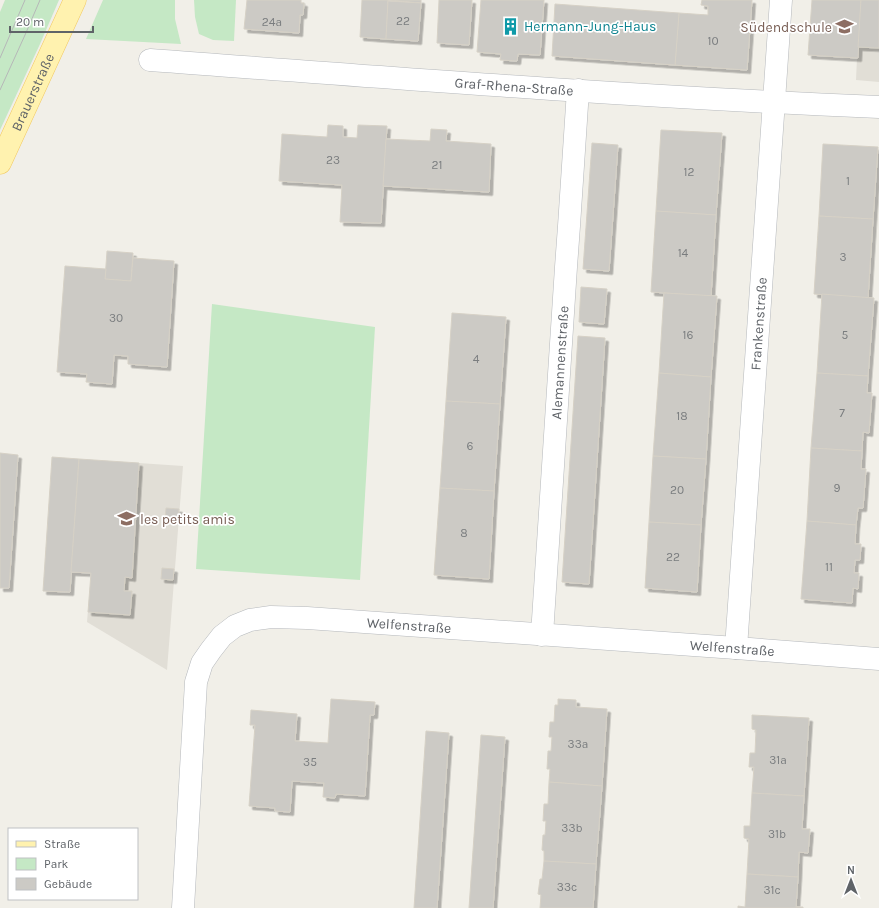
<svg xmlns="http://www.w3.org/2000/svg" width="879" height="908" font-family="Karla,sans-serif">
	<defs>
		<filter id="shadow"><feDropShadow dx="3.5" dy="3.5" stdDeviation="0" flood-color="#0004"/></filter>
	</defs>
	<rect width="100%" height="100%" fill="#f1efe8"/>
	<g fill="#e1ded6">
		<path d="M879 0V82L856 80 857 58 808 55Z"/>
		<path d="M79 459 183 466 167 670 87 622 91 573 71 572Z"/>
	</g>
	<g fill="#c5e8c5">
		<path d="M5 0H59L40 44 0 130V12Z"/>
		<path d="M103 0H175V19L181 44 86 39Z"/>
		<path d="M194 0H236L234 41 213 40 199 34 195 17Z"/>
		<path d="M212 304 375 327 360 580 196 569Z"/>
	</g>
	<g fill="#cccac5" stroke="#d6d1c6" filter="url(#shadow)">
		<path d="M247 0H301V3H304L303 15H300L299 33 244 29Z"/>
		<path d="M362 0H388L386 39 360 37Z"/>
		<path d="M388 0H421V3Z"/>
		<path d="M439 0H472L469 45 437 43Z"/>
		<path d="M481 0H544L540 55 518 54 517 61 500 60 501 54 477 52Z"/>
		<path d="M702 0H752L747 70 675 65 679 13 708 15V6L701 5Z"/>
		<path d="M812 0H861L858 58 808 55Z"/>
		<path d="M861 0H879V48L858 47Z"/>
		<path d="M388 1 421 3 418 41 386 39Z"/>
		<path d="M555 4 679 13 675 65 552 56Z"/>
		<path d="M328 125 343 126V137L357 138 358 125 387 126 381 223 340 222 342 185 279 181 282 134 327 137Z"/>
		<path d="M431 129 447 130 446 141 491 144 489 192 383 186 386 139 430 141Z"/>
		<path d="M661 130 722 133 716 215 656 211Z"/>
		<path d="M592 143 618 145 609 271 583 269Z"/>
		<path d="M823 144 878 147 873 219 819 216Z"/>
		<path d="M656 211 716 215 711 296 651 292Z"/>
		<path d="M819 216 873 219 868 298 814 294Z"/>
		<path d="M107 251 133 253 131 281 105 279Z"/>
		<path d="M133 258 174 261 167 367 128 364V356L114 355 112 384 86 382 87 374 57 372 65 266 106 269 105 279 131 281Z"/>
		<path d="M581 287 607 289 604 324 579 322Z"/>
		<path d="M664 293 717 296 711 377 659 373Z"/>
		<path d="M822 294 874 298 868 376 817 373Z"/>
		<path d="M452 313 506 317 500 404 446 401Z"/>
		<path d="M578 336 605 338 589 584 562 582Z"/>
		<path d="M659 373 711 377 706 459 653 456Z"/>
		<path d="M817 373 868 376 867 393H872L869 433 863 432 862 451 811 448Z"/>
		<path d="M446 401 500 404 494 491 440 488Z"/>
		<path d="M811 448 862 451 861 469H866L863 508H858L856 525 807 521Z"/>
		<path d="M0 453 18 455 9 588H0Z"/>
		<path d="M653 456 706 459 701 525 649 522Z"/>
		<path d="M52 457 79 459 70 592 43 591Z"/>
		<path d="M79 459 139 463 132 578 125 577 124 591H132L130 615 88 612 91 573 71 572Z"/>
		<path d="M440 488 494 491 489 579 434 575Z"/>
		<path d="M166 508 179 509 178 520 165 519Z"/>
		<path d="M807 521 856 525 855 544H861L860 560H855L854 573H859L858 589 853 588 852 603 801 599Z"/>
		<path d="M649 522 701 525 697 592 645 588Z"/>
		<path d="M162 568 174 569 173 580 161 579Z"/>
		<path d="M331 699 375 702 374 715H370L365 796 336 794 335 798 323 797 324 783 292 781 290 812 275 811V808L249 806 255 725H250L251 710 297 714 295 741 328 743Z"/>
		<path d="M558 699 576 700V707L607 709 602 786 549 782 550 769H547L548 751H551L552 737H549L550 722H554L555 705H558Z"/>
		<path d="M752 715 809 718 804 796 752 793 754 767H749L750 753H755L756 730 752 729Z"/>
		<path d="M426 731 449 733 437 908H414Z"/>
		<path d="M481 735 505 737 493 908H469Z"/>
		<path d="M549 782 602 786 596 864 544 861V851L542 850 543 835H545L546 821H543L544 804H548Z"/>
		<path d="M752 793 804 796 802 829H810L808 853 799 852 798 877 747 874 749 839 744 838V826H750Z"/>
		<path d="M544 861 596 864 593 908H540L541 895 538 894 540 879H542Z"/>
		<path d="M747 874 798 877 796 907H803V908H738V906L745 907Z"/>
	</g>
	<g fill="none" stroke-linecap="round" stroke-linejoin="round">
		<defs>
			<g id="minor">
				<path id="s1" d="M150 60C393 78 636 97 879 107"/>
				<path id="s2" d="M542 635 566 267 569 226 578 90"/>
				<path id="s3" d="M736 648 781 0"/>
				<path id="s4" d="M183 908 196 682 202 663 211 650 222 636 235 626 250 620 271 617 307 618 736 648 879 659"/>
			</g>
			<g id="major">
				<path id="s5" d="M0 163 75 0"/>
			</g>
		</defs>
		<use href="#minor" stroke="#b5b8bc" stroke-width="23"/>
		<use href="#major" stroke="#f2c960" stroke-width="23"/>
		<use href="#minor" stroke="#fff" stroke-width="22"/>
		<use href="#major" stroke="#fff2af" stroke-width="22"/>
		<g stroke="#b6b7b8" stroke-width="1">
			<path d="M0 58 25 0"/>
			<path d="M0 90 25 35 40 0"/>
		</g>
	</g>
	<defs>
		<symbol id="building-bare" viewBox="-9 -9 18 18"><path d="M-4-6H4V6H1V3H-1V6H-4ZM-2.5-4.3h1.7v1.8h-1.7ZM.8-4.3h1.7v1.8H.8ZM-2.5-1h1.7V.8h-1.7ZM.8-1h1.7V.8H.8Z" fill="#0f9aa8" stroke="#fff" stroke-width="2.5" paint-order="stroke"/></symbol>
		<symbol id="school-bare" viewBox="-9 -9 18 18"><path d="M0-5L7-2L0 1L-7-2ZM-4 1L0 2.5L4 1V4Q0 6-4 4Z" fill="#8d6e63" stroke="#fff" stroke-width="2.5" paint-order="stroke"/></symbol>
	</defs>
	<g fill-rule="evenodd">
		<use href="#building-bare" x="498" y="14" width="25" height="25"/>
		<use href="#school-bare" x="832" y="14" width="25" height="25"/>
		<use href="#school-bare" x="114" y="506" width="25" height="25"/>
	</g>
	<g text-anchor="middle" stroke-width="3.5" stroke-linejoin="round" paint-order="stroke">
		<g font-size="12" fill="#7a7d7f">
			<text x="403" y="25">22</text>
			<text x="272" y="26">24a</text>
			<text x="713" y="45">10</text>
			<text x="333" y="164">23</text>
			<text x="437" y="169">21</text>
			<text x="689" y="176">12</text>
			<text x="848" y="185">1</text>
			<text x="683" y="257">14</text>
			<text x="843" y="261">3</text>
			<text x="116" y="322">30</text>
			<text x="688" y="339">16</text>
			<text x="845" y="339">5</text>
			<text x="476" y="363">4</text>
			<text x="842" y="417">7</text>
			<text x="682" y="420">18</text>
			<text x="470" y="450">6</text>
			<text x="837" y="492">9</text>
			<text x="677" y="494">20</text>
			<text x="464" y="537">8</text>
			<text x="673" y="561">22</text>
			<text x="829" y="571">11</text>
			<text x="578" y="748">33a</text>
			<text x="778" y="764">31a</text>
			<text x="310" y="766">35</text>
			<text x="572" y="832">33b</text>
			<text x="777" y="838">31b</text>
			<text x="567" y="891">33c</text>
			<text x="772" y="894">31c</text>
		</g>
		<g font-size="14" fill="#0d838f" stroke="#fff" text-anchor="start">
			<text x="524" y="31">Hermann-Jung-Haus</text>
		</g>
		<g font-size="14" fill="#785e54" stroke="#fff" text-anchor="end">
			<text x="832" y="32">Südendschule</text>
			<text x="140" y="524" text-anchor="start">les petits amis</text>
		</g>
		<g font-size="14" fill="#5f6368" stroke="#fff">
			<text dy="5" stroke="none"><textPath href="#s1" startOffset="365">Graf-Rhena-Straße</textPath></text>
			<text dy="5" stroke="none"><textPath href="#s5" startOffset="78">Brauerstraße</textPath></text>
			<text dy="5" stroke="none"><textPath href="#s3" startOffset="325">Frankenstraße</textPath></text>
			<text dy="5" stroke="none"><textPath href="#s2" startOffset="273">Alemannenstraße</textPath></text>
			<text dy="5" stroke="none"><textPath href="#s4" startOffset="472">Welfenstraße</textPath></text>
			<text dy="5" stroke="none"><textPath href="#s4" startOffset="796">Welfenstraße</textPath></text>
		</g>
	</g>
	<rect x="8" y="828" width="130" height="72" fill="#ffffff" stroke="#bfc1c3"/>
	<rect x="16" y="841" width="20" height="6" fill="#fff2af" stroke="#bfc1c3"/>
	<text x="44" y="848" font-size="12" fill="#5f6368">Straße</text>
	<rect x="16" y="858" width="20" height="12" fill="#c5e8c5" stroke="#bfc1c3"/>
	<text x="44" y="868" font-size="12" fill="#5f6368">Park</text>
	<rect x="16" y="878" width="20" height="12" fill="#cccac5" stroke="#bfc1c3"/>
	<text x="44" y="888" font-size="12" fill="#5f6368">Gebäude</text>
	<g transform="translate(851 880)" stroke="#ffffff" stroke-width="3" paint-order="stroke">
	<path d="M0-3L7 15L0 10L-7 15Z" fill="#5f6368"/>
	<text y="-6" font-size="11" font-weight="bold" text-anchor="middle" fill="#5f6368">N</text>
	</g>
	<path d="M10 26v6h83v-6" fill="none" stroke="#5f6368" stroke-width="2"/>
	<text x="16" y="26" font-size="12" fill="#5f6368" stroke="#ffffff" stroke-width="3" paint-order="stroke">20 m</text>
</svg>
